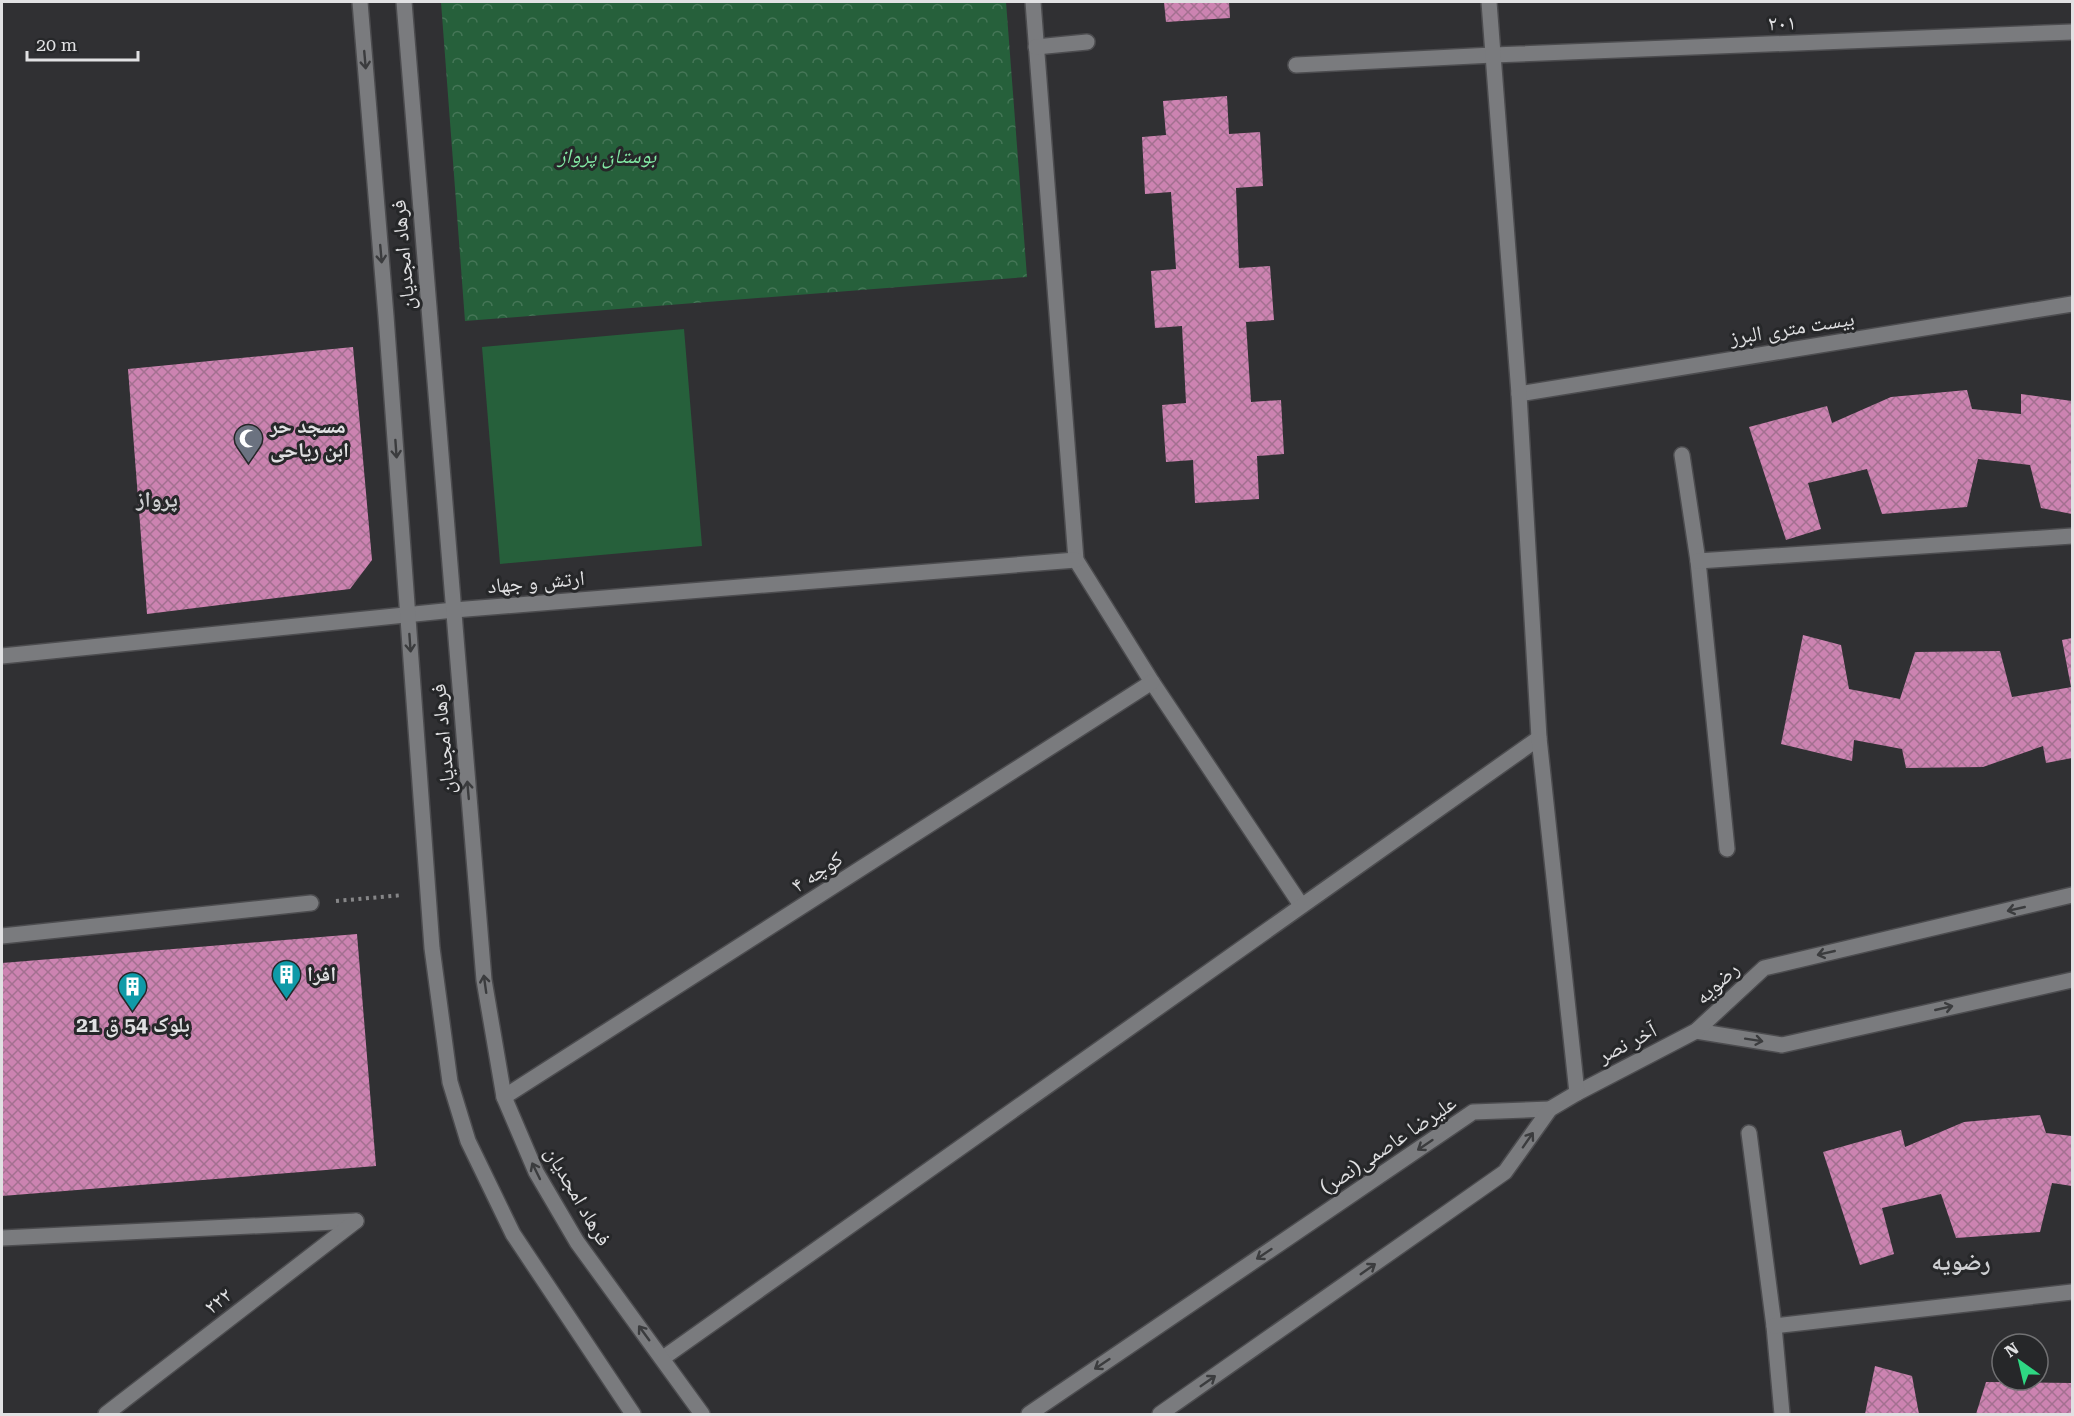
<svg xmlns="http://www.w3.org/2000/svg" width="2074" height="1416" font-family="'Roboto Serif','Noto Naskh Arabic',serif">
	<defs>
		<pattern id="park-crowns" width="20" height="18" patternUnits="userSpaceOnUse" patternTransform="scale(1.5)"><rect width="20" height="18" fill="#26603b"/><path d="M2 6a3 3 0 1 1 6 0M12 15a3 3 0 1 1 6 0" fill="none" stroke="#457657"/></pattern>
		<pattern id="building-cross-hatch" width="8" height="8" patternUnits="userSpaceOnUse" patternTransform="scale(1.5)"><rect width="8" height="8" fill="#cc83b1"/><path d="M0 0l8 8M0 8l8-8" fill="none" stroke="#a37090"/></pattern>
	</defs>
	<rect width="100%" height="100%" fill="#303033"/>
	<path fill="url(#park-crowns)" d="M441 2H1006L1027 277 465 321Z"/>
	<path fill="#26603b" d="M684 329 702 546 500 564 482 347Z"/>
	<g fill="url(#building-cross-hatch)">
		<path d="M1164 2H1229L1230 18 1166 22Z"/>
		<path d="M1227 96 1229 134 1260 132 1263 186 1236 188 1239 268 1270 266 1274 320 1246 322 1251 402 1281 400 1284 454 1257 456 1259 499 1195 503 1193 460 1166 462 1162 405 1186 403 1182 326 1155 328 1151 271 1176 269 1171 192 1145 194 1142 137 1166 135 1163 101Z"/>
		<path d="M353 347 372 560 350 589 147 614 128 369Z"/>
		<path d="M1967 390 1972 409 2021 414V394L2072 401V514L2041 508 2030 465 1978 459 1967 507 1882 514 1867 469 1808 483 1821 529 1786 540 1749 427 1827 406 1832 423 1891 397Z"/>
		<path d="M1803 635 1841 645 1849 689 1900 699 1915 652 2000 651 2012 697 2072 687V758L2046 763 2043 746 1983 767 1906 768 1902 749 1854 740 1852 761 1781 744Z"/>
		<path d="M2072 638V687H2071L2062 640Z"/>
		<path d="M357 934 376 1166 2 1196V963Z"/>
		<path d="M2040 1115 2046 1133 2072 1136V1186L2052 1183 2040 1232 1956 1238 1941 1194 1882 1208 1894 1254 1860 1265 1823 1152 1901 1130 1905 1147 1964 1122Z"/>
		<path d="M1875 1366 1912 1376 1919 1414H1865Z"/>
		<path d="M1986 1382 2071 1383 2072 1414H1976Z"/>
	</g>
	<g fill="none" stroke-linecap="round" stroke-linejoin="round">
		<defs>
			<g id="minor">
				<path d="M1033 2 1076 560 1152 682 1301 905"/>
				<path d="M1036 47 1087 42"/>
				<path d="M1296 65 1493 55 2072 32"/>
				<path d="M1682 455 1698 561 1727 849"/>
				<path d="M1698 561 2072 536"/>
				<path d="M2 656 454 610 1076 560"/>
				<path d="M2 936 311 903"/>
				<path d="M1696 1031 1782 1045 2072 980"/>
				<path d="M1577 1093 1696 1031 1764 968 2072 895"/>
				<path d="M504 1097 1152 682"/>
				<path d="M1749 1133 1774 1326 1782 1414"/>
				<path d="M2 1238 356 1221"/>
				<path d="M1774 1326 2072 1292"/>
				<path d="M663 1358 1539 738"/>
				<path d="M106 1414 356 1221"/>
			</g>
			<g id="tertiary">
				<path d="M360 2 386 316 432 948 450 1082 468 1141 513 1234 633 1414"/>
				<path d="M404 2 484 980 504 1097 536 1172 577 1242 702 1414"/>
				<path d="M1519 394 2072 304"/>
				<path d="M1029 1414 1473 1112 1550 1109"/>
				<path d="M1160 1414 1505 1172 1550 1109 1577 1093 1539 738 1519 394 1489 2"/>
			</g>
		</defs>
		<use href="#minor" stroke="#4c4c4f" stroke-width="18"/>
		<use href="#tertiary" stroke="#4c4c4f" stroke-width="18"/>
		<path stroke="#868688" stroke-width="4" stroke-dasharray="3 4.5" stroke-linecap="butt" d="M336 901 403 895"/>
		<use href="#minor" stroke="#7a7b7e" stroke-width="15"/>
		<use href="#tertiary" stroke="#7a7b7e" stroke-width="15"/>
	</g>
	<defs><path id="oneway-shaft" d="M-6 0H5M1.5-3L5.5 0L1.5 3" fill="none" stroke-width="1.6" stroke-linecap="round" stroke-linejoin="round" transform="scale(1.5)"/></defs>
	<g stroke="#3b3c3e">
		<use href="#oneway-shaft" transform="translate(365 60) rotate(85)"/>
		<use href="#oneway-shaft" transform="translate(381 254) rotate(85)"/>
		<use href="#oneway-shaft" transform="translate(396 449) rotate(86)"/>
		<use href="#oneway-shaft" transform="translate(410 643) rotate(86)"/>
		<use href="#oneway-shaft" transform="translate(468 790) rotate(-95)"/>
		<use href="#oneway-shaft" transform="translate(2016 909) rotate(167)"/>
		<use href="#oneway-shaft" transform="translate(1826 953) rotate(167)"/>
		<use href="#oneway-shaft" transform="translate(485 984) rotate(-98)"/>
		<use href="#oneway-shaft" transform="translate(1944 1008) rotate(-13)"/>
		<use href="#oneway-shaft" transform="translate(1754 1040) rotate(9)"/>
		<use href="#oneway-shaft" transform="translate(1528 1140) rotate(-55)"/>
		<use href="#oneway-shaft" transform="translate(1425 1145) rotate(146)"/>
		<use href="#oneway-shaft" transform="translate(536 1171) rotate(-116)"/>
		<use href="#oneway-shaft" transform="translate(1264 1254) rotate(146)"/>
		<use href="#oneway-shaft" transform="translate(1368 1269) rotate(-35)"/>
		<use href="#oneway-shaft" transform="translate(644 1333) rotate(-126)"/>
		<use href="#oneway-shaft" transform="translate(1102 1364) rotate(146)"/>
		<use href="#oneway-shaft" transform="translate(1208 1381) rotate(-35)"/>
	</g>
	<defs>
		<symbol id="mosque-pin" viewBox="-11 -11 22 30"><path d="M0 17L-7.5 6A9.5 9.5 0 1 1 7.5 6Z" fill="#6b7280" stroke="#262729"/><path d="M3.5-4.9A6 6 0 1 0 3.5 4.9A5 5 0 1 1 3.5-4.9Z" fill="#fff"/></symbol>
		<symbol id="building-pin" viewBox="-11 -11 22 30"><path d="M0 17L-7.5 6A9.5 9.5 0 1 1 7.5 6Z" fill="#0f9aa8" stroke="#262729"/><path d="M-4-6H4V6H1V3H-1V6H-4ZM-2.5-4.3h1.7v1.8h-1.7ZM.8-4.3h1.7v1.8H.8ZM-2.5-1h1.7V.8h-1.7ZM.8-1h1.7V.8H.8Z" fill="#fff"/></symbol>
	</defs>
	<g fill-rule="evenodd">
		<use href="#mosque-pin" x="232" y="422" width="33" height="45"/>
		<use href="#building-pin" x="270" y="958" width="33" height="45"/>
		<use href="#building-pin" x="116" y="970" width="33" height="45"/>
	</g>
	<g text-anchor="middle" stroke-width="6" stroke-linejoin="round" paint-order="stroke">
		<g font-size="21" fill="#e1e1e3" stroke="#262729">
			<text transform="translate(1782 23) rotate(-2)" y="7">۲۰۱</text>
			<text transform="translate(403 255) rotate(-95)" y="7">فرهاد امجدیان</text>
			<text transform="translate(1792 328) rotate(-9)" y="7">بیست متری البرز</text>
			<text transform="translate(536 582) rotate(-5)" y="7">ارتش و جهاد</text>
			<text transform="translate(443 739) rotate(-95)" y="7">فرهاد امجدیان</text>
			<text transform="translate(817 872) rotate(-33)" y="7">کوچه ۴</text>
			<text transform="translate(1717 983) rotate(-43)" y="7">رضویه</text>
			<text transform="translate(1627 1043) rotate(-27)" y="7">آخر نصر</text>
			<text transform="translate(1388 1145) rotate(-34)" y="7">علیرضا عاصمی(نصر)</text>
			<text transform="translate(578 1196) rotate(60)" y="7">فرهاد امجدیان</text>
			<text transform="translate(218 1301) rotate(-38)" y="7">۲۲۲</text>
		</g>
		<g font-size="21" font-style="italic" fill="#83eaa5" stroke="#262729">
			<text x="607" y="163">بوستان پرواز</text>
		</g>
		<g font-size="21" font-weight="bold" fill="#e1e1e3" stroke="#262729" text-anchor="start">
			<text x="270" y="433">مسجد حر<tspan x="270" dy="24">ابن ریاحی</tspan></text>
			<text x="307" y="981">افرا</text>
			<text x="133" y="1032" text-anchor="middle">بلوک 54 ق 21</text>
		</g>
		<g font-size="22" font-weight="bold" fill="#cfd0d3" stroke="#262729">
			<text x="157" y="507">پرواز</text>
		</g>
		<g font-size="24" font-weight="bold" fill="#cfd0d3" stroke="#262729">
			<text x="1961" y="1270">رضویه</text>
		</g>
	</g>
	<rect width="2074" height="1416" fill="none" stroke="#e1e1e3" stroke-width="6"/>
	<g transform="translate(2020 1362) rotate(326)"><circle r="28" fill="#262729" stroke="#717173" stroke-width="1.5"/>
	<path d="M0-4.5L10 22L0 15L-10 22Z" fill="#2ed883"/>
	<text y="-9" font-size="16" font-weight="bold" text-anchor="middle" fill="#e1e1e3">N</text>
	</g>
	<path d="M27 51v9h111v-9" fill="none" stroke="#e1e1e3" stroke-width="3"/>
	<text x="36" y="51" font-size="18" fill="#e1e1e3" stroke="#262729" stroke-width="4.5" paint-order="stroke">20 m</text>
</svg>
